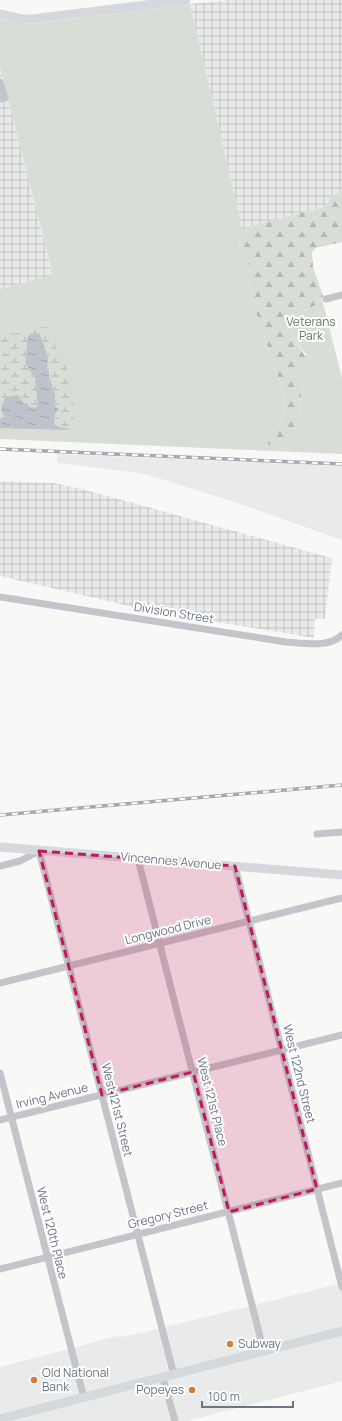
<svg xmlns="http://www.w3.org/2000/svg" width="342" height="1421" font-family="Manrope,sans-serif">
	<defs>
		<pattern id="industrial-grid" width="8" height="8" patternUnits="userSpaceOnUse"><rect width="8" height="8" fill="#e9eaea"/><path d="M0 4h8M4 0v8" fill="none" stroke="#c1c2c3"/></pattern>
		<pattern id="forest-firs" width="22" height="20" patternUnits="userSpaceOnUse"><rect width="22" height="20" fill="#d8ddd6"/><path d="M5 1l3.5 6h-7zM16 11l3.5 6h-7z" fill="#b3b8b3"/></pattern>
		<pattern id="wetland-marsh" width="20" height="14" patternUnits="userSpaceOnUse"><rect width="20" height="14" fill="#d8ddd6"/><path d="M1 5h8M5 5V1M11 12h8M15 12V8" fill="none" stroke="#b3b8b3"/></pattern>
		<pattern id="water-ripples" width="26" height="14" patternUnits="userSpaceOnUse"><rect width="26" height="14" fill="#bcc3ca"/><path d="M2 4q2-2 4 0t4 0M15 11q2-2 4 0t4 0" fill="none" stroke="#9da3aa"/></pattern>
	</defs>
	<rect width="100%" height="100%" fill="#f8f9f7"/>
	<g fill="#e9eaea">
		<path d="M57 454 342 466V540L243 505 155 477 139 473 57 463Z"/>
		<path d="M342 1283V1381L187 1421H0V1367L117 1336 122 1337 149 1331Z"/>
	</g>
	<g fill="url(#industrial-grid)">
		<path d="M228 0H342V191L331 196 328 203 324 207 255 225 243 232 190 4Z"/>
		<path d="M0 67 53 276 0 289Z"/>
		<path d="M0 481 54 483 82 489 332 558 325 619H315L314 638 151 611 0 576Z"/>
	</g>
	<path fill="#d8ddd6" d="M190 4 243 232 239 239 240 249 251 269 250 280 255 309 284 394 285 411 278 429 268 435 292 436C299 420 303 403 301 386 300 381 298 378 297 374L301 373 306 354C297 345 290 334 293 321 299 309 314 308 322 299L342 378V454L0 439V289L53 275 0 67V19L31 24Z"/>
	<path fill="url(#forest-firs)" d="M342 191V242L316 248 312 252 313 267 323 296C318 309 299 308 293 321 291 329 293 336 297 343 302 353 318 367 297 374 298 378 300 382 301 386 302 397 300 427 292 436 286 441 276 444 268 445V435L278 429 285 412 284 394 255 309 250 280 251 269 240 249 239 239 243 232 255 225 324 207 328 203 331 196Z"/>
	<path fill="url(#wetland-marsh)" d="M41 327H49C51 337 56 341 56 352L62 355 67 363 66 367C71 375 78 425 72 430L56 426 54 424 57 411 50 373 47 370 49 363 43 342 28 336 25 363 35 378 38 406 33 408 24 403 22 398C9 394 8 398 1 408L4 417 0 419V365L2 364V355L6 352 8 344 6 342 0 343V335L7 332 15 334 29 329 36 330Z"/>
	<path fill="url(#water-ripples)" d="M32 334 40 335 48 358 47 370 49 371V376L55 394V406L59 409 55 414 54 424 56 426 72 430 0 428V419L4 417 1 408 5 398 18 395 24 403H27L30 407 35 408 38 406 35 378 25 363 28 336Z"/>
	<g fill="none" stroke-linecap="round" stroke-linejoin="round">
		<g stroke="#c3c5ca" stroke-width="7">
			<path d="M0 82 5 98 0 99"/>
			<path d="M326 299 342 295"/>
			<path d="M0 597 286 642C304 643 329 648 342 635"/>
			<path d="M317 834 342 832"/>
			<path d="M138 859 264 1352"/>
			<path d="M0 866 20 861 39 851 174 1375"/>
			<path d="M235 866 342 1287"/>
			<path d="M0 983 342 898"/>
			<path d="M0 1073 84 1398"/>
			<path d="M0 1120 342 1035"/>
			<path d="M0 1269 342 1183"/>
			<path d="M163 1378 175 1421"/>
		</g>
		<g stroke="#d5d8dd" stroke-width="9">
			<path d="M0 14 22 19H32L186 0"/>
			<path d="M0 847 342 875"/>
			<path d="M0 1419 342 1331"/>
		</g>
		<defs>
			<g id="rail">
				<path d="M0 449 342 464"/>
				<path d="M0 815 342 785"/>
			</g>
		</defs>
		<use href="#rail" stroke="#a5a8af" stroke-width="3.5"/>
		<use href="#rail" stroke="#fff" stroke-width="2" stroke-dasharray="6" stroke-linecap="butt"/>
	</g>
	<path fill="#c2185b" fill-opacity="0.2" stroke="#c2185b" stroke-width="3" stroke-dasharray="8 5" stroke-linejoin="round" d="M39 851 235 866 317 1189 229 1212 193 1072 102 1095Z"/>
	<g fill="#d37d3d" stroke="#fff" stroke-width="1.5">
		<circle cx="230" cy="1344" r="4"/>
		<circle cx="34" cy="1380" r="4"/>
		<circle cx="192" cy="1390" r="4"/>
	</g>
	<g text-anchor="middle" stroke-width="4" stroke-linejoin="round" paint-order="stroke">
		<g font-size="12" fill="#657865" stroke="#fff">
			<text x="311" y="326">Veterans<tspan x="311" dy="14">Park</tspan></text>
		</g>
		<g font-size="12" fill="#6b7485" stroke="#fff">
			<text transform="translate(174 613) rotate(9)" y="4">Division Street</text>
			<text transform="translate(171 861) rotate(5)" y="4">Vincennes Avenue</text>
			<text transform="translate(168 930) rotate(-14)" y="4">Longwood Drive</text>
			<text transform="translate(299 1074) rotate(76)" y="4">West 122nd Street</text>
			<text transform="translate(52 1096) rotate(-14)" y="4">Irving Avenue</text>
			<text transform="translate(212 1102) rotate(76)" y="4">West 121st Place</text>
			<text transform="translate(117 1110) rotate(76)" y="4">West 121st Street</text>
			<text transform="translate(168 1215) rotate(-14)" y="4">Gregory Street</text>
			<text transform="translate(52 1233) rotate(76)" y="4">West 120th Place</text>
		</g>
		<g font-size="12" fill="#6b7485" stroke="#fff" text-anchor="start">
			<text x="238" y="1348">Subway</text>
			<text x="42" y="1377">Old National<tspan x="42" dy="14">Bank</tspan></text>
			<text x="184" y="1394" text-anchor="end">Popeyes</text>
		</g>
	</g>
	<path d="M202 1401v6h91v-6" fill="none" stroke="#6b7485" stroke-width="2"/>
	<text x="208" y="1401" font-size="12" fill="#6b7485" stroke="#ffffff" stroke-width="3" paint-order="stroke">100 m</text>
</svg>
